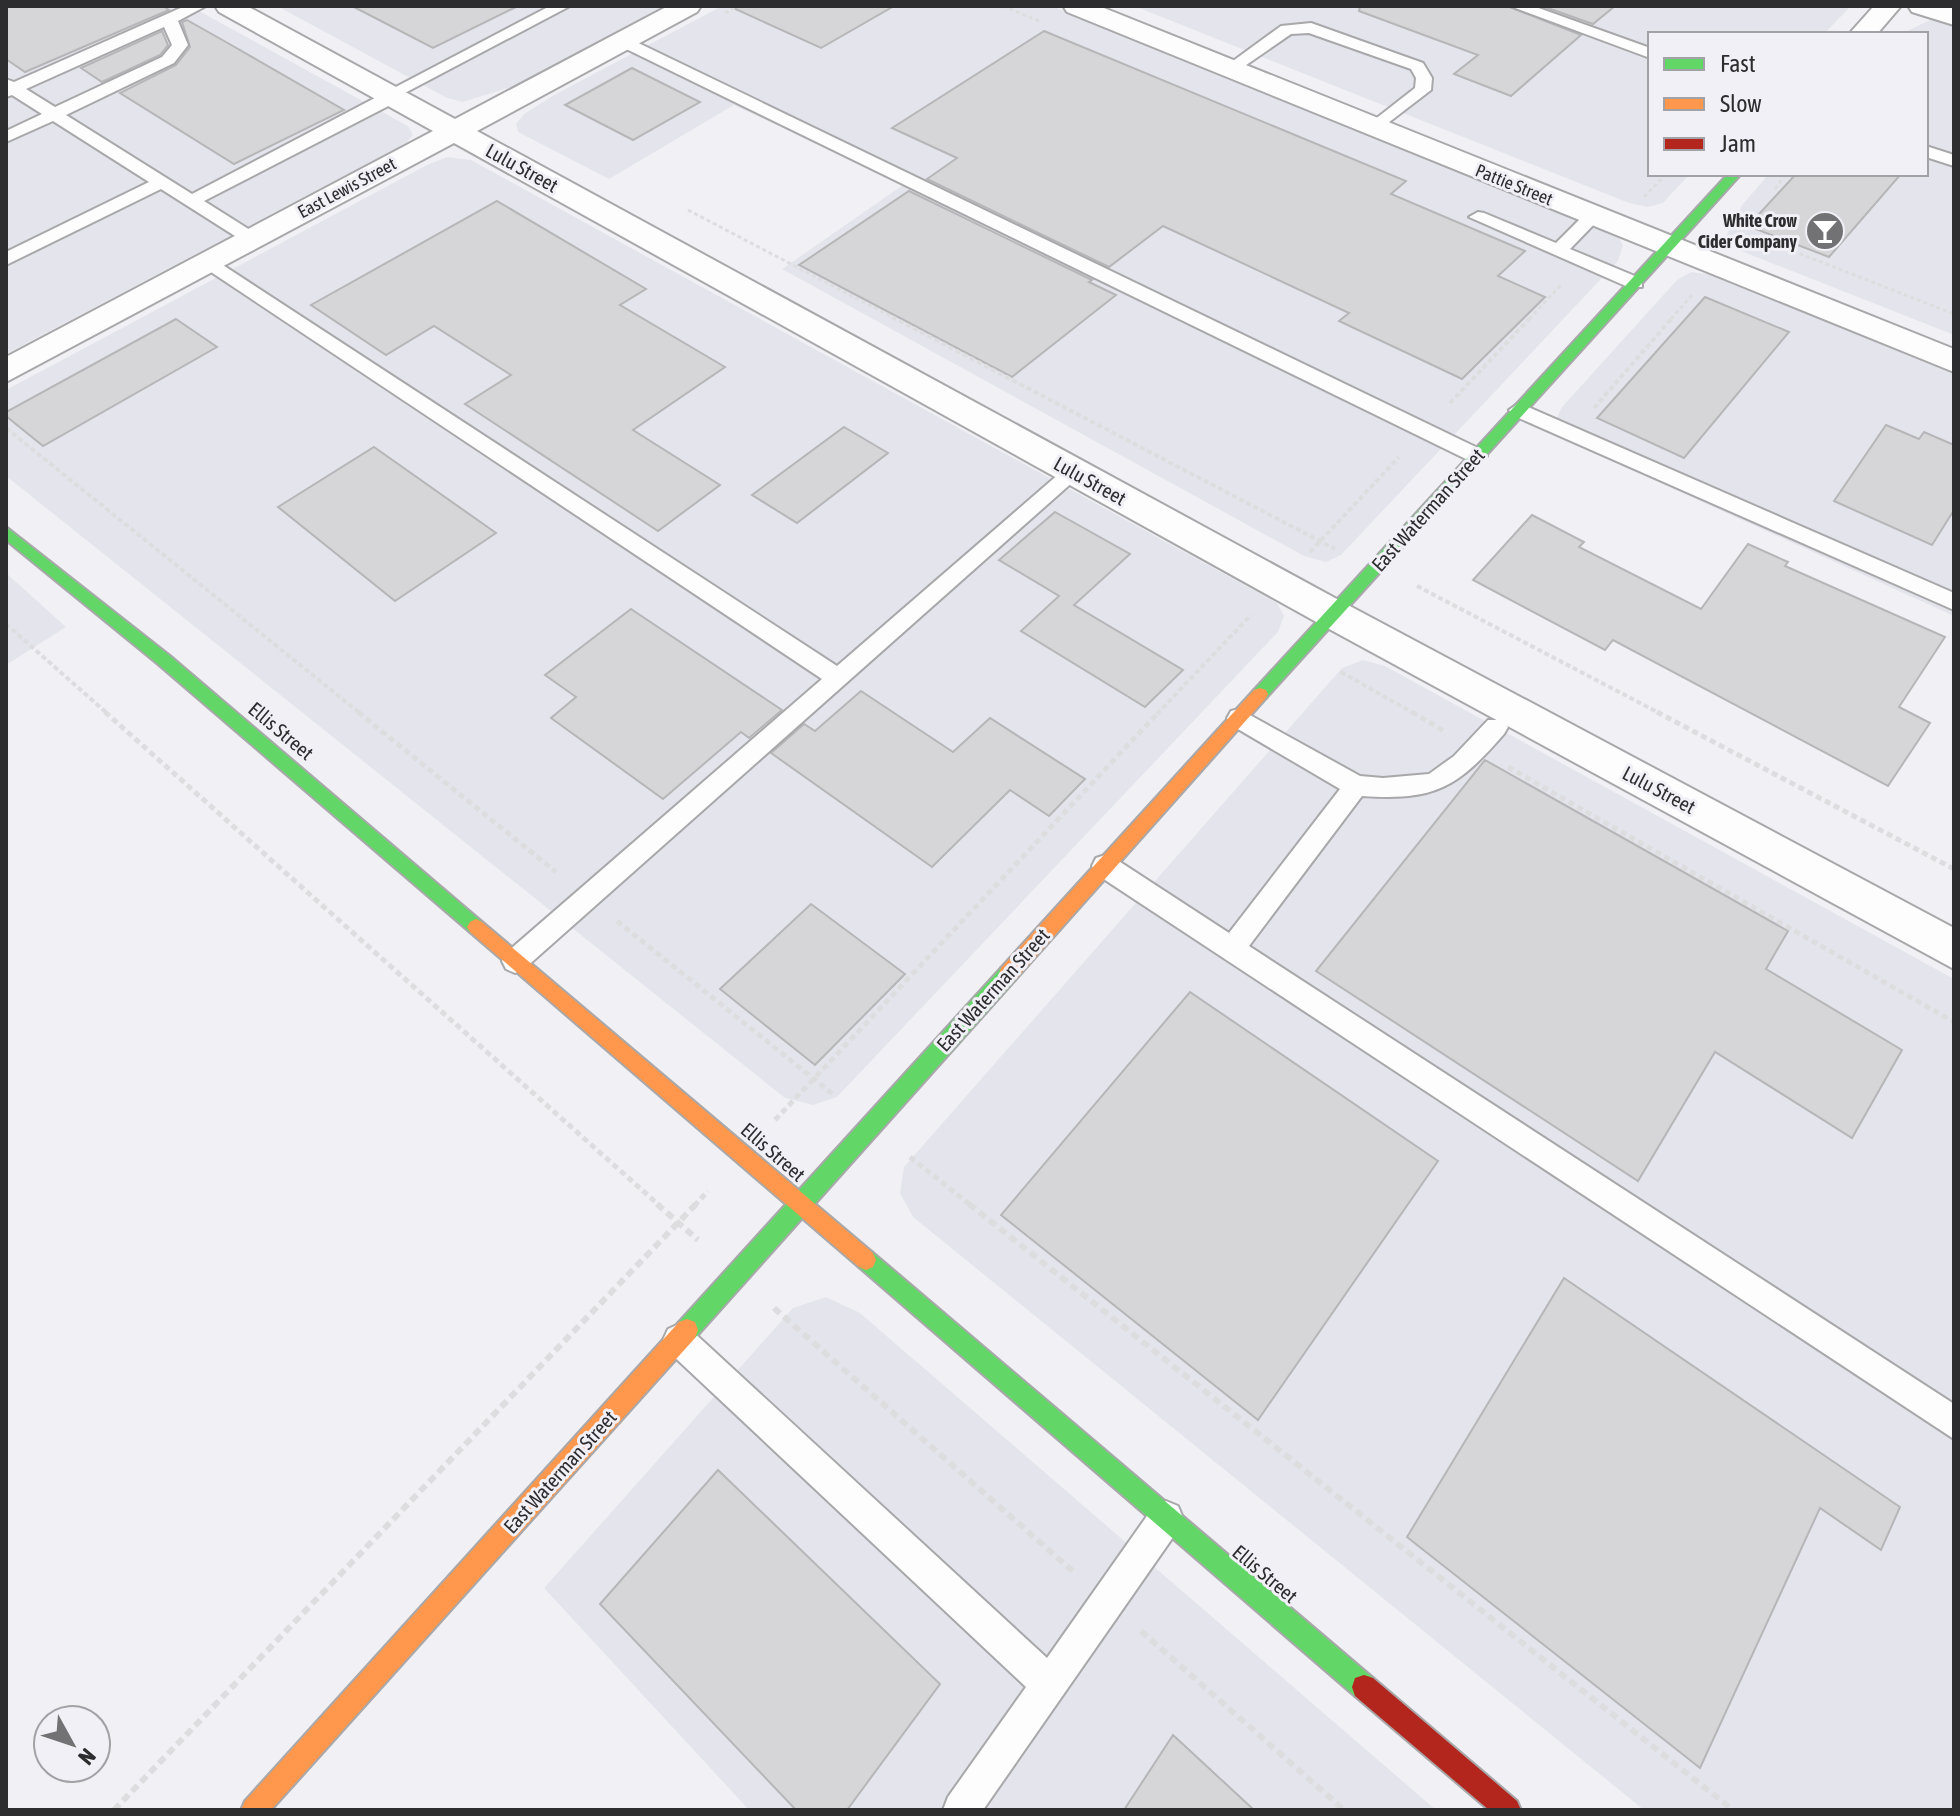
<svg xmlns="http://www.w3.org/2000/svg" width="1960" height="1816" font-family="'Asap Condensed',sans-serif">
	<rect width="100%" height="100%" fill="#f1f1f5"/>
	<g fill="#e4e4ed">
		<path d="M6 6H190L408 126 413 135 406 143 6 354Z"/>
		<path d="M277 6H663L514 86 463 102 447 98Z"/>
		<path d="M722 6H1052L1619 238 1623 246 1618 261 1341 555 1326 562 1304 556 782 269 903 185 734 105 609 179 518 132 516 124 524 114 554 95Z"/>
		<path d="M1134 6H1851L1824 34H1650V174H1690L1663 203 1648 207 1629 203Z"/>
		<path d="M1932 19 1954 23V335L1746 253 1730 245 1726 236 1742 205 1769 174H1926V34H1901Z"/>
		<path d="M447 157 471 160 1277 603 1284 616 1278 632 837 1097 813 1105 785 1098 6 476V390L427 165Z"/>
		<path d="M1691 272 1712 275 1954 374V616L1550 433 1562 407 1677 280Z"/>
		<path d="M6 573 66 627 6 665Z"/>
		<path d="M1363 660 1385 666 1954 979V1810H1644L913 1217 900 1193 904 1167 1342 668Z"/>
		<path d="M826 1297 860 1313 1436 1810H749L544 1588 793 1308Z"/>
	</g>
	<g fill="#d6d5d7" stroke="#b6b6b8" stroke-width="2">
		<path d="M6 6H163L169 10 25 72 6 59Z"/>
		<path d="M352 6H518L433 48Z"/>
		<path d="M729 6H894L821 48Z"/>
		<path d="M1360 6H1507L1581 35 1511 96 1454 74 1478 55 1359 11Z"/>
		<path d="M1542 6H1615L1593 24Z"/>
		<path d="M187 20 233 46 344 110 234 164 120 93 176 65 190 47 182 22Z"/>
		<path d="M162 31 168 45 160 55 102 82 81 68Z"/>
		<path d="M1044 31 1406 181 1391 194 1525 251 1498 276 1545 297 1462 379 1339 321 1349 313 1163 226 1109 267 927 179 957 158 892 128Z"/>
		<path d="M632 68 700 102 633 140 565 105Z"/>
		<path d="M1796 174H1901L1829 257 1748 226Z"/>
		<path d="M909 191 1092 280 1089 282 1116 295 1012 377 799 265Z"/>
		<path d="M497 201 646 289 620 305 725 367 633 430 720 485 658 531 465 404 511 375 434 326 386 355 311 305Z"/>
		<path d="M1705 297 1789 332 1684 458 1597 418Z"/>
		<path d="M176 319 217 347 43 446 6 416V412Z"/>
		<path d="M1886 425 1919 439 1924 432 1954 445V510L1932 545 1834 501Z"/>
		<path d="M844 427 888 453 797 523 752 495Z"/>
		<path d="M374 447 496 533 395 601 278 507Z"/>
		<path d="M1055 512 1130 554 1074 605 1183 670 1145 707 1021 631 1059 596 999 560Z"/>
		<path d="M1532 515 1584 542 1579 547 1701 609 1748 544 1788 562 1785 566 1945 637 1899 707 1930 723 1888 786 1613 640 1605 650 1473 580Z"/>
		<path d="M631 609 782 710 749 738 741 732 663 799 551 718 576 697 545 675Z"/>
		<path d="M861 691 953 752 990 718 1085 779 1049 816 1010 790 932 867 771 753 804 724 815 731Z"/>
		<path d="M1485 760 1788 931 1766 969 1902 1050 1852 1138 1715 1052 1638 1181 1316 971Z"/>
		<path d="M811 904 905 974 815 1065 720 989Z"/>
		<path d="M1190 992 1438 1161 1258 1420 1001 1215Z"/>
		<path d="M1564 1278 1900 1507 1881 1550 1820 1508 1700 1768 1407 1537Z"/>
		<path d="M718 1470 940 1684 847 1810H796L600 1604Z"/>
		<path d="M1173 1735 1254 1810H1124Z"/>
	</g>
	<g fill="none" stroke-linecap="round" stroke-linejoin="round">
		<defs>
			<g id="lane">
				<path d="M185 6H206L178 21 188 45 174 63 66 115 192 194 550 6H570L401 95 400 100 204 201 258 235V243H246L161 189 6 265V252L149 182 53 121 6 142V131L42 114 12 95 6 97V79L14 82ZM164 27 172 45 162 57 55 107 26 89Z"/>
				<path d="M1510 6H1533L1650 48V58Z"/>
				<path d="M1311 23 1423 63 1432 78 1431 90 1375 133 1367 128 1369 124 1415 88 1416 78 1411 69 1309 33 1291 34 1236 72 1222 69 1281 26Z"/>
				<path d="M616 38H628L1484 451 1487 456 1477 463 1470 461 616 44Z"/>
				<path d="M1926 146 1954 155V166L1926 157Z"/>
				<path d="M1593 211 1602 216 1570 249 1642 279V287H1628L1469 217 1478 212 1484 213 1556 243 1587 212Z"/>
				<path d="M209 256 837 666 1067 467H1081L1084 472 524 969 515 973 506 969 502 961 506 953 822 679 202 266 200 262Z"/>
				<path d="M1519 403 1954 593V610L1512 415 1509 410Z"/>
				<path d="M1239 709 1360 776 1383 778 1429 774 1454 756 1488 720H1504L1508 727 1504 734C1457 788 1435 801 1362 796L1249 946 1954 1404V1439L1096 874 1092 866 1096 858 1105 855 1114 858 1229 933 1340 789 1231 725 1227 718 1231 711Z"/>
				<path d="M679 1324 690 1329 1047 1658 1154 1506 1166 1501 1178 1506 1183 1518 1178 1530 983 1810H943L948 1797 1026 1687 668 1351 663 1340 668 1329Z"/>
			</g>
			<g id="street">
				<path d="M215 6H247L455 119 668 6H701L697 12 477 131 1346 604 1954 928V969L1320 624 454 143 6 382V357L433 131 219 12Z"/>
				<path d="M1063 6H1099L1954 349V372L1067 12Z"/>
				<path d="M1874 6H1901L1877 34H1849Z"/>
				<path d="M1908 6 1954 8V25L1912 12Z"/>
			</g>
			<g id="fast">
				<path d="M1728 174H1741L1266 698H1254L1252 694 1254 690Z"/>
				<path d="M6 527 170 656 482 922 485 927 482 932 476 935 470 932 158 664 6 540Z"/>
				<path d="M1008 966 1015 968 1017 974 1015 980 695 1338 687 1341 679 1338 676 1330 679 1322 1001 968Z"/>
				<path d="M866 1250 873 1253 1373 1678 1376 1687 1373 1696 1364 1699 1355 1696 859 1267 856 1260 859 1253Z"/>
			</g>
			<g id="slow">
				<path d="M1260 688 1266 690 1268 694 1266 698 1015 980 1008 982 1001 980 999 974 1001 968 1254 690Z"/>
				<path d="M476 919 482 922 873 1253 876 1260 873 1267 866 1270 859 1267 470 932 467 927 470 922Z"/>
				<path d="M687 1319 695 1322 698 1330 695 1338 271 1810H241L245 1801 679 1322Z"/>
			</g>
			<path id="jam" d="M1364 1675 1373 1678 1517 1801 1521 1810H1489L1355 1696 1352 1687 1355 1678Z"/>
		</defs>
		<use href="#lane" stroke="#a8a8aa" stroke-width="4"/>
		<use href="#street" stroke="#a8a8aa" stroke-width="4"/>
		<use href="#fast" stroke="#a8a8aa" stroke-width="4"/>
		<use href="#slow" stroke="#a8a8aa" stroke-width="4"/>
		<use href="#jam" stroke="#a8a8aa" stroke-width="4"/>
		<g stroke="#dddddf" stroke-width="3" stroke-dasharray="4 3" stroke-linecap="butt">
			<path d="M1003 6 1039 21"/>
			<path d="M725 13 738 6"/>
			<path d="M1775 189 1786 174"/>
			<path d="M1644 197 1666 174"/>
			<path d="M688 210 896 319"/>
			<path d="M1793 251 1954 314"/>
			<path d="M1529 319 1561 285"/>
			<path d="M1671 319 1692 295"/>
		</g>
		<g stroke="#dddddf" stroke-width="4" stroke-dasharray="5 3" stroke-linecap="butt">
			<path d="M892 317 1335 549"/>
			<path d="M1450 403 1531 317"/>
			<path d="M1594 408 1673 317"/>
			<path d="M6 428 361 714"/>
			<path d="M1310 552 1399 457"/>
			<path d="M1417 586 1661 714"/>
			<path d="M6 624 108 714"/>
			<path d="M1341 672 1415 714"/>
			<path d="M1157 714 1251 615"/>
		</g>
		<g stroke="#dddddf" stroke-width="5" stroke-dasharray="6 4" stroke-linecap="butt">
			<path d="M105 712 660 1206"/>
			<path d="M358 712 556 872"/>
			<path d="M1412 712 1444 731"/>
			<path d="M1657 712 1954 869"/>
			<path d="M1508 767 1954 1022"/>
			<path d="M617 921 834 1095"/>
			<path d="M775 1120 1159 712"/>
			<path d="M910 1157 972 1206"/>
			<path d="M694 1206 708 1191"/>
		</g>
		<g stroke="#dddddf" stroke-width="6" stroke-dasharray="8 5" stroke-linecap="butt">
			<path d="M657 1204 698 1240"/>
			<path d="M969 1204 1733 1810"/>
			<path d="M774 1308 1076 1574"/>
			<path d="M1141 1631 1344 1810"/>
			<path d="M114 1810 696 1204"/>
		</g>
		<use href="#lane" fill="#fdfdfe" fill-rule="evenodd"/>
		<use href="#street" fill="#fdfdfe" fill-rule="evenodd"/>
		<use href="#fast" fill="#63d668" fill-rule="evenodd"/>
		<use href="#slow" fill="#ff974d" fill-rule="evenodd"/>
		<use href="#jam" fill="#b3261e" fill-rule="evenodd"/>
	</g>
	<defs>
		<symbol id="bar-disc" viewBox="-11 -11 22 22"><circle r="9.5" fill="#727274" stroke="#f0f0f6"/><path d="M-6-5H6L.8 .8V4.5H3.5V6h-7V4.5H-.8V.8Z" fill="#fff"/></symbol>
	</defs>
	<g fill-rule="evenodd">
		<use href="#bar-disc" x="1803" y="209" width="44" height="44"/>
	</g>
	<g text-anchor="middle" stroke-width="6" stroke-linejoin="round" paint-order="stroke">
		<g font-size="18" fill="#2d2d2f" stroke="#f0f0f6">
			<text transform="translate(1514 185) rotate(22)" y="6">Pattie Street</text>
			<text transform="translate(347 188) rotate(-28)" y="6">East Lewis Street</text>
		</g>
		<g font-size="18" font-weight="bold" fill="#2d2d2f" stroke="#f0f0f6" text-anchor="end">
			<text x="1797" y="227">White Crow<tspan x="1797" dy="21">Cider Company</tspan></text>
		</g>
		<g font-size="20" fill="#2d2d2f" stroke="#f0f0f6">
			<text transform="translate(522 168) rotate(29)" y="7">Lulu Street</text>
			<text transform="translate(1090 481) rotate(29)" y="7">Lulu Street</text>
			<text transform="translate(1428 510) rotate(-48)" y="7">East Waterman Street</text>
			<text transform="translate(281 731) rotate(40)" y="7">Ellis Street</text>
			<text transform="translate(1659 790) rotate(28)" y="7">Lulu Street</text>
			<text transform="translate(993 990) rotate(-48)" y="7">East Waterman Street</text>
			<text transform="translate(773 1152) rotate(41)" y="7">Ellis Street</text>
			<text transform="translate(560 1472) rotate(-48)" y="7">East Waterman Street</text>
			<text transform="translate(1265 1574) rotate(40)" y="7">Ellis Street</text>
		</g>
	</g>
	<rect width="1960" height="1816" fill="none" stroke="#2d2d2f" stroke-width="16"/>
	<rect x="1648" y="32" width="280" height="144" fill="#f0f0f6" stroke="#a2a2a6" stroke-width="2"/>
	<rect x="1664" y="58" width="40" height="12" fill="#63d668" stroke="#a2a2a6" stroke-width="2"/>
	<text x="1720" y="72" font-size="24" fill="#2d2d2f">Fast</text>
	<rect x="1664" y="98" width="40" height="12" fill="#ff974d" stroke="#a2a2a6" stroke-width="2"/>
	<text x="1720" y="112" font-size="24" fill="#2d2d2f">Slow</text>
	<rect x="1664" y="138" width="40" height="12" fill="#b3261e" stroke="#a2a2a6" stroke-width="2"/>
	<text x="1720" y="152" font-size="24" fill="#2d2d2f">Jam</text>
	<g transform="translate(72 1744) rotate(130)"><circle r="38" fill="#f0f0f6" stroke="#a2a2a6" stroke-width="2"/>
	<path d="M0-6L14 30L0 20L-14 30Z" fill="#727274"/>
	<text y="-12" font-size="22" font-weight="bold" text-anchor="middle" fill="#2d2d2f">N</text>
	</g>
</svg>
